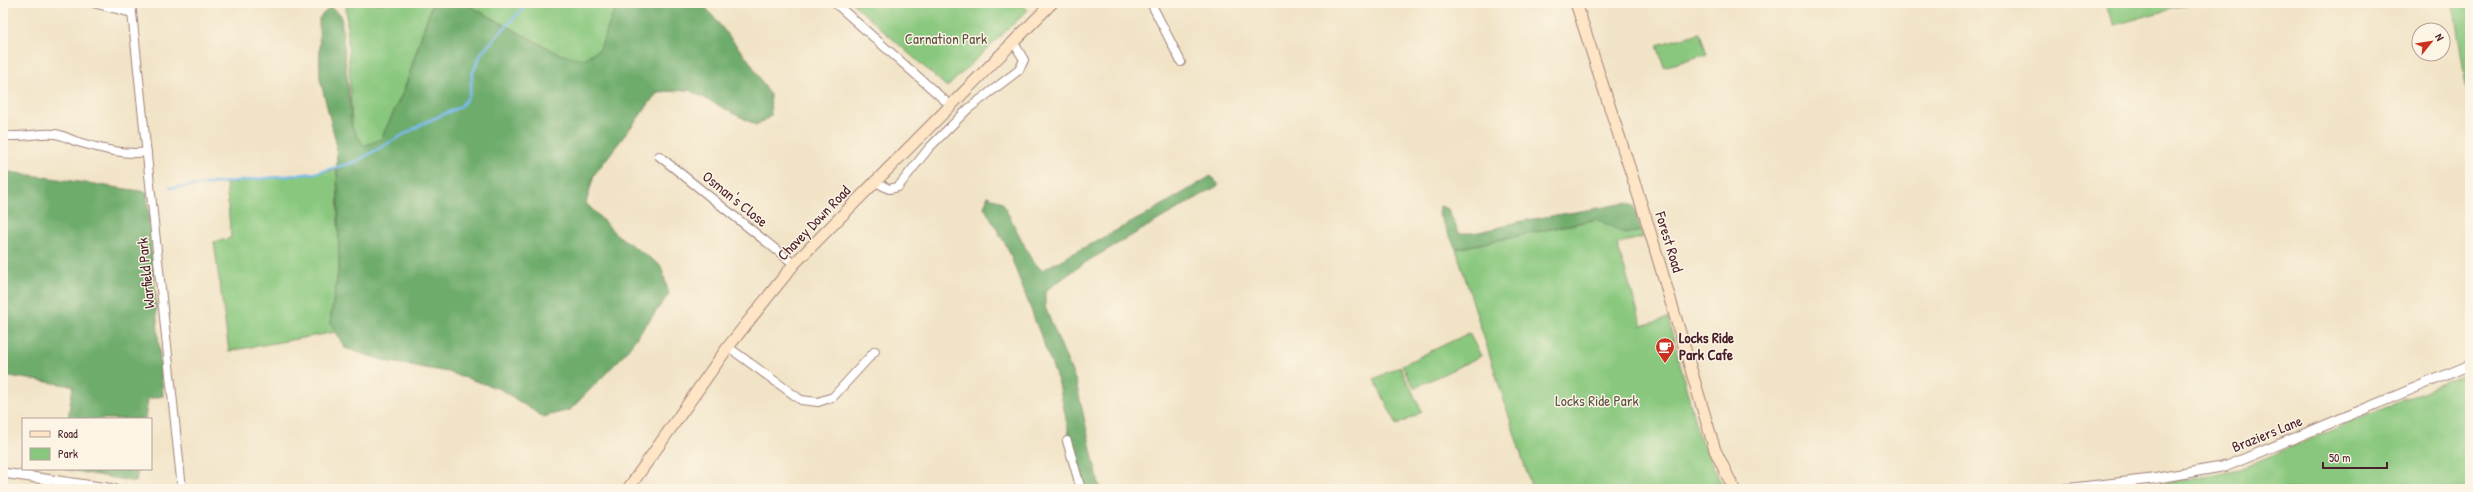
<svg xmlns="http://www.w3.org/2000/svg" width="2473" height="492" font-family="'Patrick Hand',sans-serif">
	<rect width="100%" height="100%" fill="#fcf5e5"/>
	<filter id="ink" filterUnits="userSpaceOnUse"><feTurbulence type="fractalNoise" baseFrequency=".025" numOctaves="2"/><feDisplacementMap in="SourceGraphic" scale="8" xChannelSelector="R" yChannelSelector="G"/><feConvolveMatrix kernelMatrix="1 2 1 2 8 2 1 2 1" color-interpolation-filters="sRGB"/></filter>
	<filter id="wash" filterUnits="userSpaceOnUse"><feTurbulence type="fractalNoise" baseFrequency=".012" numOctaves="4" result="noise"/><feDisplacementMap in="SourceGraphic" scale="16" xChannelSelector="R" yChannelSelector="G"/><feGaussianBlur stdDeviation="0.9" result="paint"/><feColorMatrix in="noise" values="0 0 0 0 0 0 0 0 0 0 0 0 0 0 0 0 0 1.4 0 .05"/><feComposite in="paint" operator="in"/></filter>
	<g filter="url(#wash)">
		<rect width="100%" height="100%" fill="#f1e3c6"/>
		<g fill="#88c77d" stroke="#697354">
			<path d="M346 3H432L404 90 381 139 364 147 352 127Z"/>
			<path d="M464 3H617L600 49 583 59 559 54Z"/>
			<path d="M852 3H1021L1028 10 947 87Z"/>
			<path d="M2104 3H2192L2115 25Z"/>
			<path d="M2453 3H2470V111Z"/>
			<path d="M1700 33 1707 54 1664 67 1657 45Z"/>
			<path d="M337 170 339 265 330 322 336 332 229 351 214 242 231 238 226 183Z"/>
			<path d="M1598 219 1625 234 1641 231 1643 237 1617 244 1642 326 1668 318 1698 434 1724 489H1532L1456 249Z"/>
			<path d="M1469 333 1481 356 1414 388 1402 365Z"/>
			<path d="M1400 366 1422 412 1397 425 1374 379Z"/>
			<path d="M2470 372V489H2137L2239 469Z"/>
		</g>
		<g fill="#6eac6c" stroke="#5c664c">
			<path d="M432 3H464L559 54 583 59 600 49 617 3H702L750 62 770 95 771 116 756 125 689 90 658 92 594 175 586 203 616 234 661 266 669 294 622 357 570 410 543 417 500 389 448 372 385 361 345 348 330 322 339 265 338 194 336 142 320 79 319 18 330 7 341 15 352 127 364 146 381 139 404 90Z"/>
			<path d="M3 171 147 192 163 396 148 399 145 419H68L73 386 3 375Z"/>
			<path d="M1211 176 1219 185 1086 262 1045 291V307L1076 382 1100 489H1080L1059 384 1008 249 984 207 988 196 1002 202 1032 260 1042 270 1149 213Z"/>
			<path d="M1625 203 1634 206 1641 231 1625 234 1597 219 1456 249 1439 214 1440 206 1448 209 1459 233C1482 235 1505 224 1528 220 1560 214 1592 210 1625 203Z"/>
			<path d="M64 469H138L136 482Z"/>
		</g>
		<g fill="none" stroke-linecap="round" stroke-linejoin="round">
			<path stroke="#7bbbef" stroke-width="2.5" d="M170 188 315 173 355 162 426 122 460 107 469 96 473 72 482 52 528 3"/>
		</g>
	</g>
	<g filter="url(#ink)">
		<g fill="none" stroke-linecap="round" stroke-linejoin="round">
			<defs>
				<g id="minor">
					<path d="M93 3 132 13"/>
					<path d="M131 3 182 489"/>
					<path d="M835 3 950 105"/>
					<path d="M1151 3 1181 62"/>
					<path d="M3 135C19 139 38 132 55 134 63 135 71 140 78 142 99 148 126 156 147 152"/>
					<path d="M659 156 794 264"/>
					<path d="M874 181 889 189 898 187 929 148 968 109 1019 70 1024 60 1014 43"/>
					<path d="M728 347 801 400 818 402 833 397 875 351"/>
					<path d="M1067 441 1081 489"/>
				</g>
				<g id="tertiary">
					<path d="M3 473 114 489"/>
					<path d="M2064 489 2152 479 2227 466 2470 365"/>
				</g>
				<g id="secondary">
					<path d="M1576 3 1648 225 1715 450 1734 489"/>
					<path d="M628 489 728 347 794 264 1052 3"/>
				</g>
			</defs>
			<use href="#minor" stroke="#9e8178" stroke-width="10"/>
			<use href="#tertiary" stroke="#9e8178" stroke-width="11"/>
			<use href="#secondary" stroke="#9e8178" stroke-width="13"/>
			<use href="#minor" stroke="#fff" stroke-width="8"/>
			<use href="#tertiary" stroke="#fff" stroke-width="9"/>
			<use href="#secondary" stroke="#fee5c5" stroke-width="11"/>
		</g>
	</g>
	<defs>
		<symbol id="cafe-pin" viewBox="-11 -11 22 30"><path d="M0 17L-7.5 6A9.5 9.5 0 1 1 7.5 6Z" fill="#c8321e" stroke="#fcf5e5"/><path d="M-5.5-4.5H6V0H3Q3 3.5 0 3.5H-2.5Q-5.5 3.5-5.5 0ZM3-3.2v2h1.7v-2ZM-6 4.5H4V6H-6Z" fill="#fff"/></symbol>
	</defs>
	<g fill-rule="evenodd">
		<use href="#cafe-pin" x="1654" y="336" width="22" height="30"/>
	</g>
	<g text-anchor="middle" stroke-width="3" stroke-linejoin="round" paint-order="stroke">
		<g font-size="15" fill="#5d5144" stroke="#fcf5e5">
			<text x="946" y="44">Carnation Park</text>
			<text x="1597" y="406">Locks Ride Park</text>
		</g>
		<g font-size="15" fill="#4a1f2b" stroke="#fcf5e5">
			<text transform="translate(735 199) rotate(39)" y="5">Osman's Close</text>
			<text transform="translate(814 223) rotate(-46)" y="5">Chavey Down Road</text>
			<text transform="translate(1669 242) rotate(73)" y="5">Forest Road</text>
			<text transform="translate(146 273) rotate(-96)" y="5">Warfield Park</text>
			<text transform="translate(2267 434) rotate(-22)" y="5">Braziers Lane</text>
		</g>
		<g font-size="15" font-weight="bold" fill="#4a1f2b" stroke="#fcf5e5" text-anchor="start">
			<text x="1679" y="343">Locks Ride<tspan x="1679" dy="17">Park Cafe</tspan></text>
		</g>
	</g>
	<rect width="2473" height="492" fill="none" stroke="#fcf5e5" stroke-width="16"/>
	<rect x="22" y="418" width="130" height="52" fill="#fcf5e5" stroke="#b59f9b"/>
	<rect x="30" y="431" width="20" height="6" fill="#fee5c5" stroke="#b59f9b"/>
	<text x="58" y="438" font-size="12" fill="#4a1f2b">Road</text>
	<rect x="30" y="448" width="20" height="12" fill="#88c77d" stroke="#b59f9b"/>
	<text x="58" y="458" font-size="12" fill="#4a1f2b">Park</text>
	<g transform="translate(2431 42) rotate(60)"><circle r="19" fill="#fcf5e5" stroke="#b59f9b"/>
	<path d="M0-3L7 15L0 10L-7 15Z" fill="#c8321e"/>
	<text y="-6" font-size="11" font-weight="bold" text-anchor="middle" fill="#4a1f2b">N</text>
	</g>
	<path d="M2323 462v6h64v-6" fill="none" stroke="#4a1f2b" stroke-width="2"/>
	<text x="2329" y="462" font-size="12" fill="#4a1f2b" stroke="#fcf5e5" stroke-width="3" paint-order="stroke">50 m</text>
</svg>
